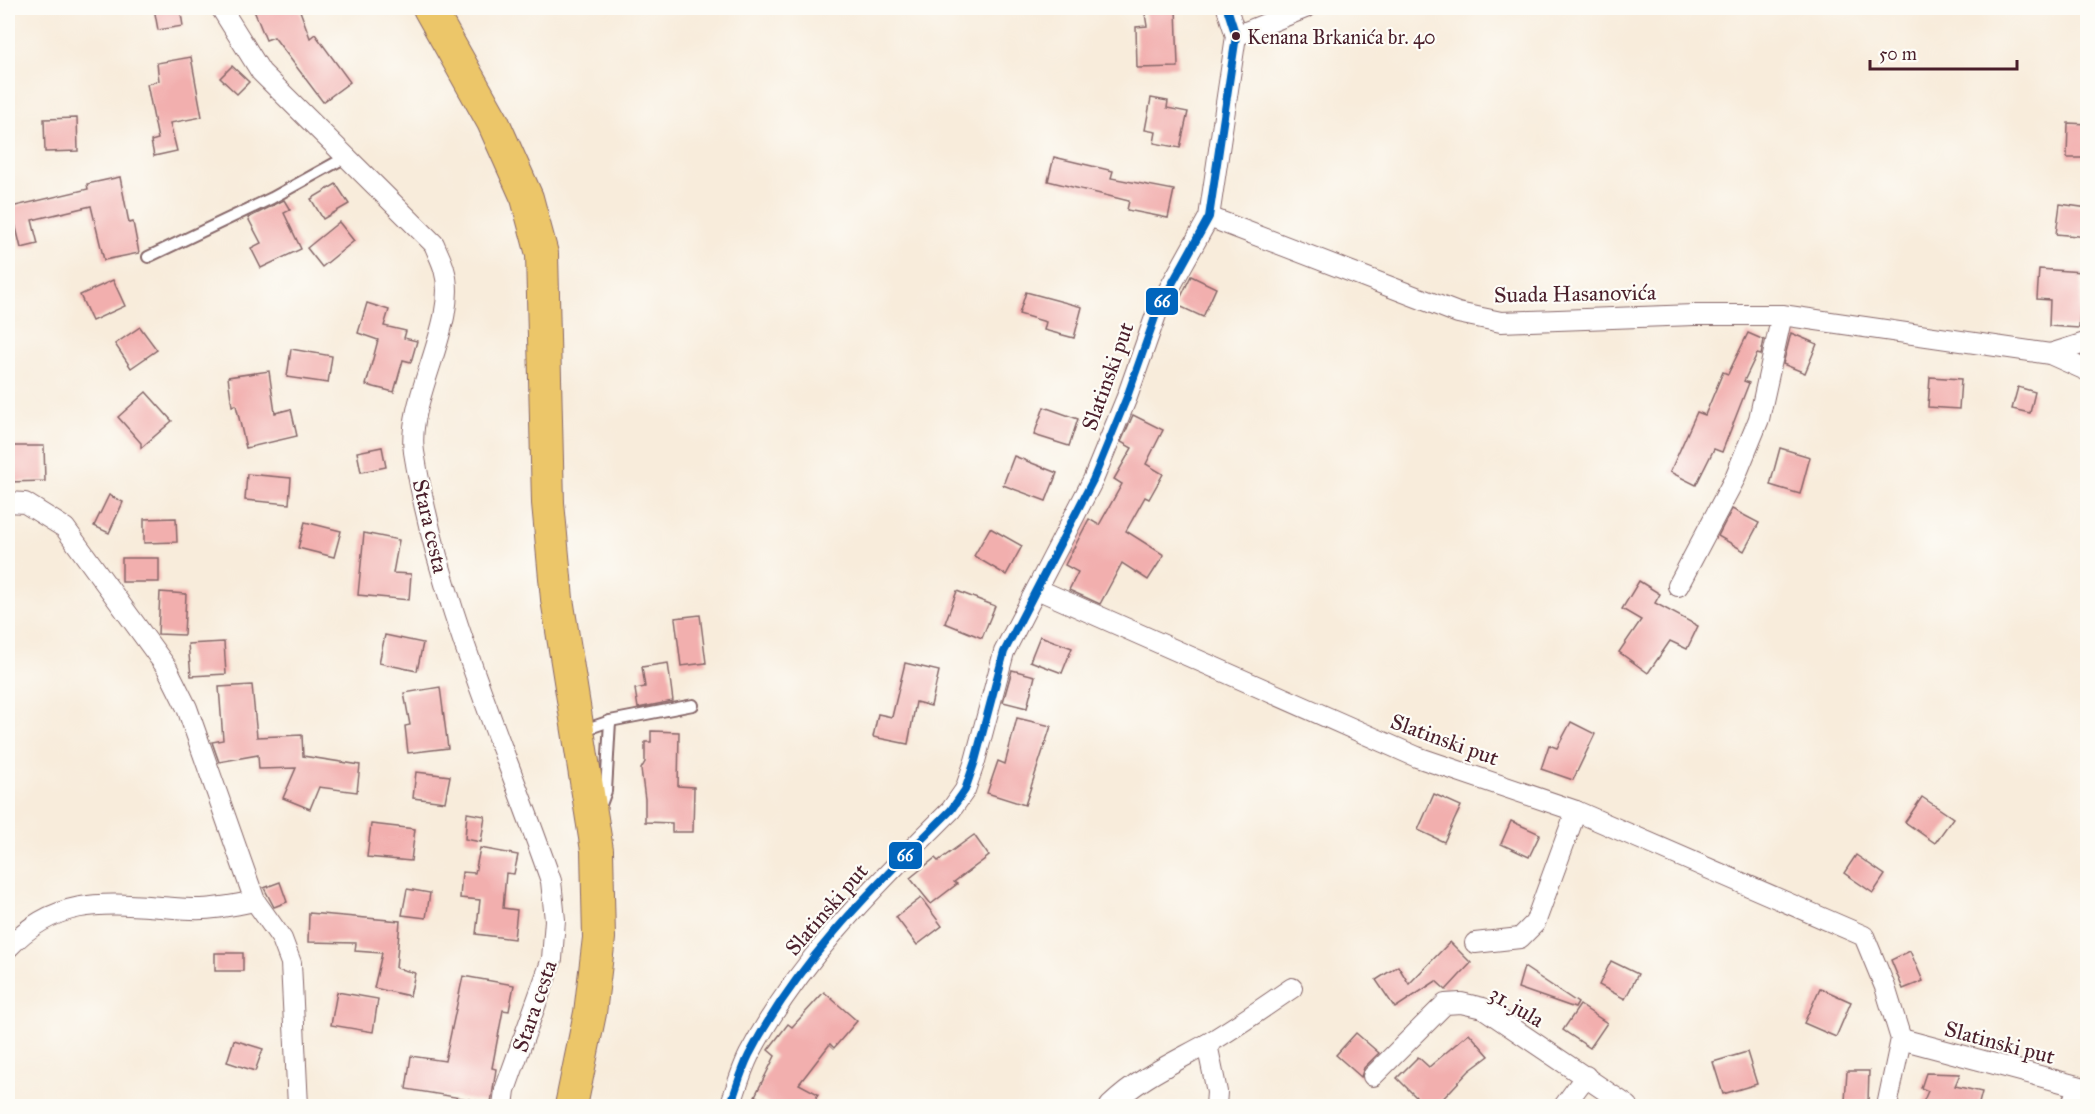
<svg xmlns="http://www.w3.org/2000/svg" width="2095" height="1114" font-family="'IM FELL Great Primer',serif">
	<rect width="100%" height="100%" fill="#fdfcf7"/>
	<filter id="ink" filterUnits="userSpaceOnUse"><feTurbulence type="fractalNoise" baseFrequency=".0167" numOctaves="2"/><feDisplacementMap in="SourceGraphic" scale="12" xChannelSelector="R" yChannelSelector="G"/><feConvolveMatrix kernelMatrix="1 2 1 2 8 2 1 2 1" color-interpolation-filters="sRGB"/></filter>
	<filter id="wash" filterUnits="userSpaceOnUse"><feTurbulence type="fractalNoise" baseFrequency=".008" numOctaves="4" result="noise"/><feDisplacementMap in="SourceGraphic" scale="24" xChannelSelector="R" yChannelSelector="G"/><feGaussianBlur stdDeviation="1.35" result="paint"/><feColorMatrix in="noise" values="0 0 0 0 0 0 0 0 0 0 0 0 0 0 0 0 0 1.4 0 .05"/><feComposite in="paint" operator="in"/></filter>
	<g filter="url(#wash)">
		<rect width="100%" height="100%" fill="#f8ecdb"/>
		<g id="blocks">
			<g fill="#f2afae">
				<path d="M154 8H180L183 26 158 30Z"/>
				<path d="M253 8H299L310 38 315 34 350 82 323 102 274 37 266 40Z"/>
				<path d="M1144 8H1176L1178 67 1137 68 1136 27 1147 26Z"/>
				<path d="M191 57 202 117 170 123 177 151 154 156 151 141 158 139 147 84 159 81 157 63Z"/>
				<path d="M232 66 249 82 237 94 220 78Z"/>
				<path d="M1151 98 1168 101 1167 108 1188 112 1180 148 1154 143 1156 132 1145 130Z"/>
				<path d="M77 118 78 151 45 152 44 119Z"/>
				<path d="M2068 123 2088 124V158H2067Z"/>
				<path d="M1054 157 1113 171 1111 178 1174 190 1168 218 1127 210 1129 201 1048 181Z"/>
				<path d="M120 177 129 223 133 222 139 253 104 260 91 206 32 220 38 244 21 248 11 207 88 189 87 184Z"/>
				<path d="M336 184 349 204 323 219 311 199Z"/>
				<path d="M284 200 290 210 284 213 301 249 261 268 251 248 261 243 248 218Z"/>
				<path d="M2060 204 2088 208V237L2056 234Z"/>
				<path d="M339 222 354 241 322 267 307 248Z"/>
				<path d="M2039 269 2082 272 2079 328 2049 326 2050 300 2037 299Z"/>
				<path d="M1191 276 1216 288 1203 317 1177 305Z"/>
				<path d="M113 280 125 306 92 321 80 295Z"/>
				<path d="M1026 292 1082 307 1074 338 1044 330 1046 322 1019 314Z"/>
				<path d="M367 303 389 310 384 326 406 331 404 338 417 341 411 362 403 360 394 392 366 385 378 340 358 333Z"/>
				<path d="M140 327 157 350 131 368 115 344Z"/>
				<path d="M1748 333 1764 340 1761 355 1757 354 1744 381 1749 383 1722 452 1714 449 1696 485 1670 472 1697 412 1705 415 1723 372 1728 374Z"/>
				<path d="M1791 333 1817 344 1805 373 1783 364Z"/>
				<path d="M291 349 332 356 328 383 287 377Z"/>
				<path d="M269 371 275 413 291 409 297 436 246 448 236 405 232 406 228 377Z"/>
				<path d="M1930 377 1961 379 1959 409 1928 407Z"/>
				<path d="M2018 387 2035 392 2030 413 2012 409Z"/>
				<path d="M146 392 172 421 141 448V443L118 417Z"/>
				<path d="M1044 407 1078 419 1069 446 1034 435Z"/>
				<path d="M1133 415 1163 430 1146 464 1163 474 1149 499 1145 497 1126 531 1164 555 1148 580 1122 563 1100 604 1069 590 1078 572 1065 565 1089 519 1099 525 1122 484 1114 479 1132 448 1121 442Z"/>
				<path d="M8 446H44L45 481 8 482Z"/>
				<path d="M382 447 386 467 361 472 357 452Z"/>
				<path d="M1780 448 1810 457 1800 494 1770 485Z"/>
				<path d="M1014 456 1057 473 1046 501 1003 485Z"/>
				<path d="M247 474 291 478 289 504 245 500Z"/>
				<path d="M109 495 123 502 109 533 94 526Z"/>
				<path d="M1732 509 1759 523 1744 551 1718 536Z"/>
				<path d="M176 518 177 542 144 543V519Z"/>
				<path d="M305 522 341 531 334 557 298 548Z"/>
				<path d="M990 528 1022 546 1006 575 974 556Z"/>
				<path d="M364 533 399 540 393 573 411 574 409 600 358 595Z"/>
				<rect x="122" y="558" width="37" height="24"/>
				<path d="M1639 581 1660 594 1655 603 1698 626 1687 649 1670 641 1648 673 1619 652 1641 620 1622 609Z"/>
				<path d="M957 591 995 606 982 638 945 623Z"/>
				<path d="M160 592 186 594 184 635 158 634Z"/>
				<path d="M700 615 706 663 681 666 675 618Z"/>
				<path d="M385 635 423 643 417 671 379 663Z"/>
				<path d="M1040 636 1072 648 1062 673 1030 661Z"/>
				<path d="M224 642 226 674 191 676 188 644Z"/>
				<path d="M668 663 673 701 638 708 635 689 645 687 642 667Z"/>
				<path d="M905 663 939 671 931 706 916 702 908 744 873 737 878 714 892 717Z"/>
				<path d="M1012 670 1035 676 1027 708 1003 702Z"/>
				<path d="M252 685 257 737 302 735 303 756 360 765 357 792 319 787 310 809 283 798 296 768 259 769 258 755 219 762 212 742 223 740 219 687Z"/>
				<path d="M440 687 448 748 408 753 405 726 410 725 404 693Z"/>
				<path d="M1017 718 1051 726 1025 805 987 793 998 761 1005 764Z"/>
				<path d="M1571 722 1595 734 1573 780 1541 769 1549 745 1557 748Z"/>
				<path d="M651 731 679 732 678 786 694 787 693 832H672V823L645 822V799L641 769 645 762V742H651Z"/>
				<path d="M416 772 450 776 445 802 413 798Z"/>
				<path d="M1434 794 1461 806 1444 842 1418 830Z"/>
				<path d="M1922 797 1953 818 1935 843 1905 822Z"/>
				<path d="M467 813 485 816 481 842 465 839Z"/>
				<path d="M1511 821 1540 834 1529 857 1501 844Z"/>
				<path d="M371 824 415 829 411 861 367 857Z"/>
				<path d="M974 835 989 856 954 882 957 884 931 904 910 878 935 858 938 861Z"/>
				<path d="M480 848 518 855 514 874 506 873 503 908 517 910 514 939 476 934 480 900 460 898 462 872 475 873Z"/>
				<path d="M1856 855 1885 875 1873 893 1844 873Z"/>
				<path d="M280 882 287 902 274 907 264 888Z"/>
				<path d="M407 889 430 893 426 918 402 915Z"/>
				<path d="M921 898 942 926 917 945 896 917Z"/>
				<path d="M309 913 400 921 396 968 415 973 410 996 374 988 382 953 355 951 356 943 308 942Z"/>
				<path d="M1450 942 1471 963 1446 990 1436 981 1395 1008 1376 980 1398 966 1409 984Z"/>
				<path d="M1910 951 1923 981 1903 989 1891 960Z"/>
				<rect x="215" y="953" width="28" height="18"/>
				<path d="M1611 961 1638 974 1625 999 1599 985Z"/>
				<path d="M1524 967 1578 1003 1575 1008 1518 988Z"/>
				<path d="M463 976 514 985 509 1011 503 1010 492 1068 496 1069 491 1103 406 1089 411 1056 445 1061Z"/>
				<path d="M1820 988 1851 1002 1836 1037 1804 1023Z"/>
				<path d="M337 992 378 999 373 1032 331 1025Z"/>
				<path d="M824 992 857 1021 834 1048 830 1044 799 1084 818 1094 812 1107H776L755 1096 775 1056 768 1050 788 1024 792 1027Z"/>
				<path d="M1580 1005 1607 1023 1590 1048 1563 1030Z"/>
				<path d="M1356 1033 1379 1053 1364 1068 1361 1077 1336 1055Z"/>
				<path d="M1469 1033 1489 1056 1469 1071 1435 1107H1426L1397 1078 1418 1057 1429 1067Z"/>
				<path d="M234 1040 263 1049 255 1071 227 1062Z"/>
				<path d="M1747 1052 1757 1084 1723 1094 1713 1062Z"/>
				<path d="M1847 1071H1869L1868 1102 1845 1101Z"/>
				<path d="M1926 1073 1960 1074 1955 1086 1982 1092 1978 1107H1921L1928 1091 1921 1088Z"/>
			</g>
		</g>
	</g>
	<g filter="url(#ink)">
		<use href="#blocks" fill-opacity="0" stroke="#876769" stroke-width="1.5"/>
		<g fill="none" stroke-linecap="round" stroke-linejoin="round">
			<defs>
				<g id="service">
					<path d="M148 257 272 198 346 157"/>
					<path d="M581 731 610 721 693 705"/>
					<path d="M599 810 606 791 610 721"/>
				</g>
				<g id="minor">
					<path d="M221 8 261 72 434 244C437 252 442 261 444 269 460 321 406 398 414 452 438 601 502 740 551 881L555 920 552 959 505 1090 503 1106"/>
					<path d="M1236 36 1305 8"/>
					<path d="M1209 217 1458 313 1501 322 1694 315H1782L2050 354 2088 371"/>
					<path d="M2050 354 2088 342"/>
					<path d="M8 502 25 503 65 528 167 668 187 708 255 901 282 939 291 963 298 1106"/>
					<path d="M1678 586 1734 480 1759 419 1782 315"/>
					<path d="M1037 589 1417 757 1576 811 1864 936 1885 987 1901 1039 1887 1106"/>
					<path d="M1475 943 1520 938 1535 923 1576 811"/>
					<path d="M8 948C63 889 120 906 192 909 213 910 234 905 255 901"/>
					<path d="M1901 1039 2088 1089"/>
					<path d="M1207 1044 1217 1092 1216 1106"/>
					<path d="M1373 1076 1445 1004 1461 1003 1483 1008 1628 1106"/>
					<path d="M730 1106C736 1090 741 1071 749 1055 799 959 876 885 951 810L965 790 975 761 1004 652 1093 480 1127 397 1158 309 1209 217 1236 36 1227 8"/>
					<path d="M1110 1106C1139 1078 1173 1063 1207 1044 1236 1027 1264 1007 1292 988"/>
					<path d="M1564 1106 1586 1076"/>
					<path d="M2071 1106 2078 1088"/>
				</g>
				<path id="primary" d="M429 8 493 122 527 198 542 254 548 503 557 599 597 850 599 938 590 1013 571 1106"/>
			</defs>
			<use href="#service" stroke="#876769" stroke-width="14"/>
			<use href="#minor" stroke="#876769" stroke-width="22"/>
			<use href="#primary" stroke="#876769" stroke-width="34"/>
			<use href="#service" stroke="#fff" stroke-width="10"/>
			<use href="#minor" stroke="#fff" stroke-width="20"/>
			<use href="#primary" stroke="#ecc669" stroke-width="32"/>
			<defs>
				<path id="bus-1" d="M730 1106C736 1090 741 1071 749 1055 799 959 876 885 951 810L965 790 975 761 1004 652 1093 480 1127 397 1158 309 1209 217 1236 36 1227 8"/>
			</defs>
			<use href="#bus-1" stroke="#fdfcf7" stroke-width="12"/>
			<use href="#bus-1" stroke="#0065bd" stroke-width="8"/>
		</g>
	</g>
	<circle fill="#4a1f2b" stroke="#fdfcf7" stroke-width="2" cx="1236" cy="36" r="5"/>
	<g text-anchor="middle" stroke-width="4.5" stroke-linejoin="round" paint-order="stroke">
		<g font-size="20" fill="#4a1f2b" stroke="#fdfcf7" text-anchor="start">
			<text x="1247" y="44">Kenana Brkanića br. 40</text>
		</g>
		<g font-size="22" fill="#4a1f2b" stroke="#fdfcf7">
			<text transform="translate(1575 293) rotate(-1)" y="8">Suada Hasanovića</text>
			<text transform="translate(1107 376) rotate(-70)" y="8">Slatinski put</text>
			<text transform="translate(431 526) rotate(77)" y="8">Stara cesta</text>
			<text transform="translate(1445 739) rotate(20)" y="8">Slatinski put</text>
			<text transform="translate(826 909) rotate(-49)" y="8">Slatinski put</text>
			<text transform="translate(534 1006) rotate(-71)" y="8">Stara cesta</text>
			<text transform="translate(1517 1006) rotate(31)" y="8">31. jula</text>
			<text transform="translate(2000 1042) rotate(15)" y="8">Slatinski put</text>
		</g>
	</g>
	<g stroke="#fdfcf7" stroke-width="2">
		<rect x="1145" y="287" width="34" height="29" rx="6" fill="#0065bd"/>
		<rect x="888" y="841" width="35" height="29" rx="6" fill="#0065bd"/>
	</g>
	<g font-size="16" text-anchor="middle" font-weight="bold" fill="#fff">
		<text x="1162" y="307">66</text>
		<text x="905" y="861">66</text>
	</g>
	<rect width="2095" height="1114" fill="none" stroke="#fdfcf7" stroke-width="30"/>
	<path d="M1870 60v9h147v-9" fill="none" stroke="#4a1f2b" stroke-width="3"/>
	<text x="1879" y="60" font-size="18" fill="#4a1f2b" stroke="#fdfcf7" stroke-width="4.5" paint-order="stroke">50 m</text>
</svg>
